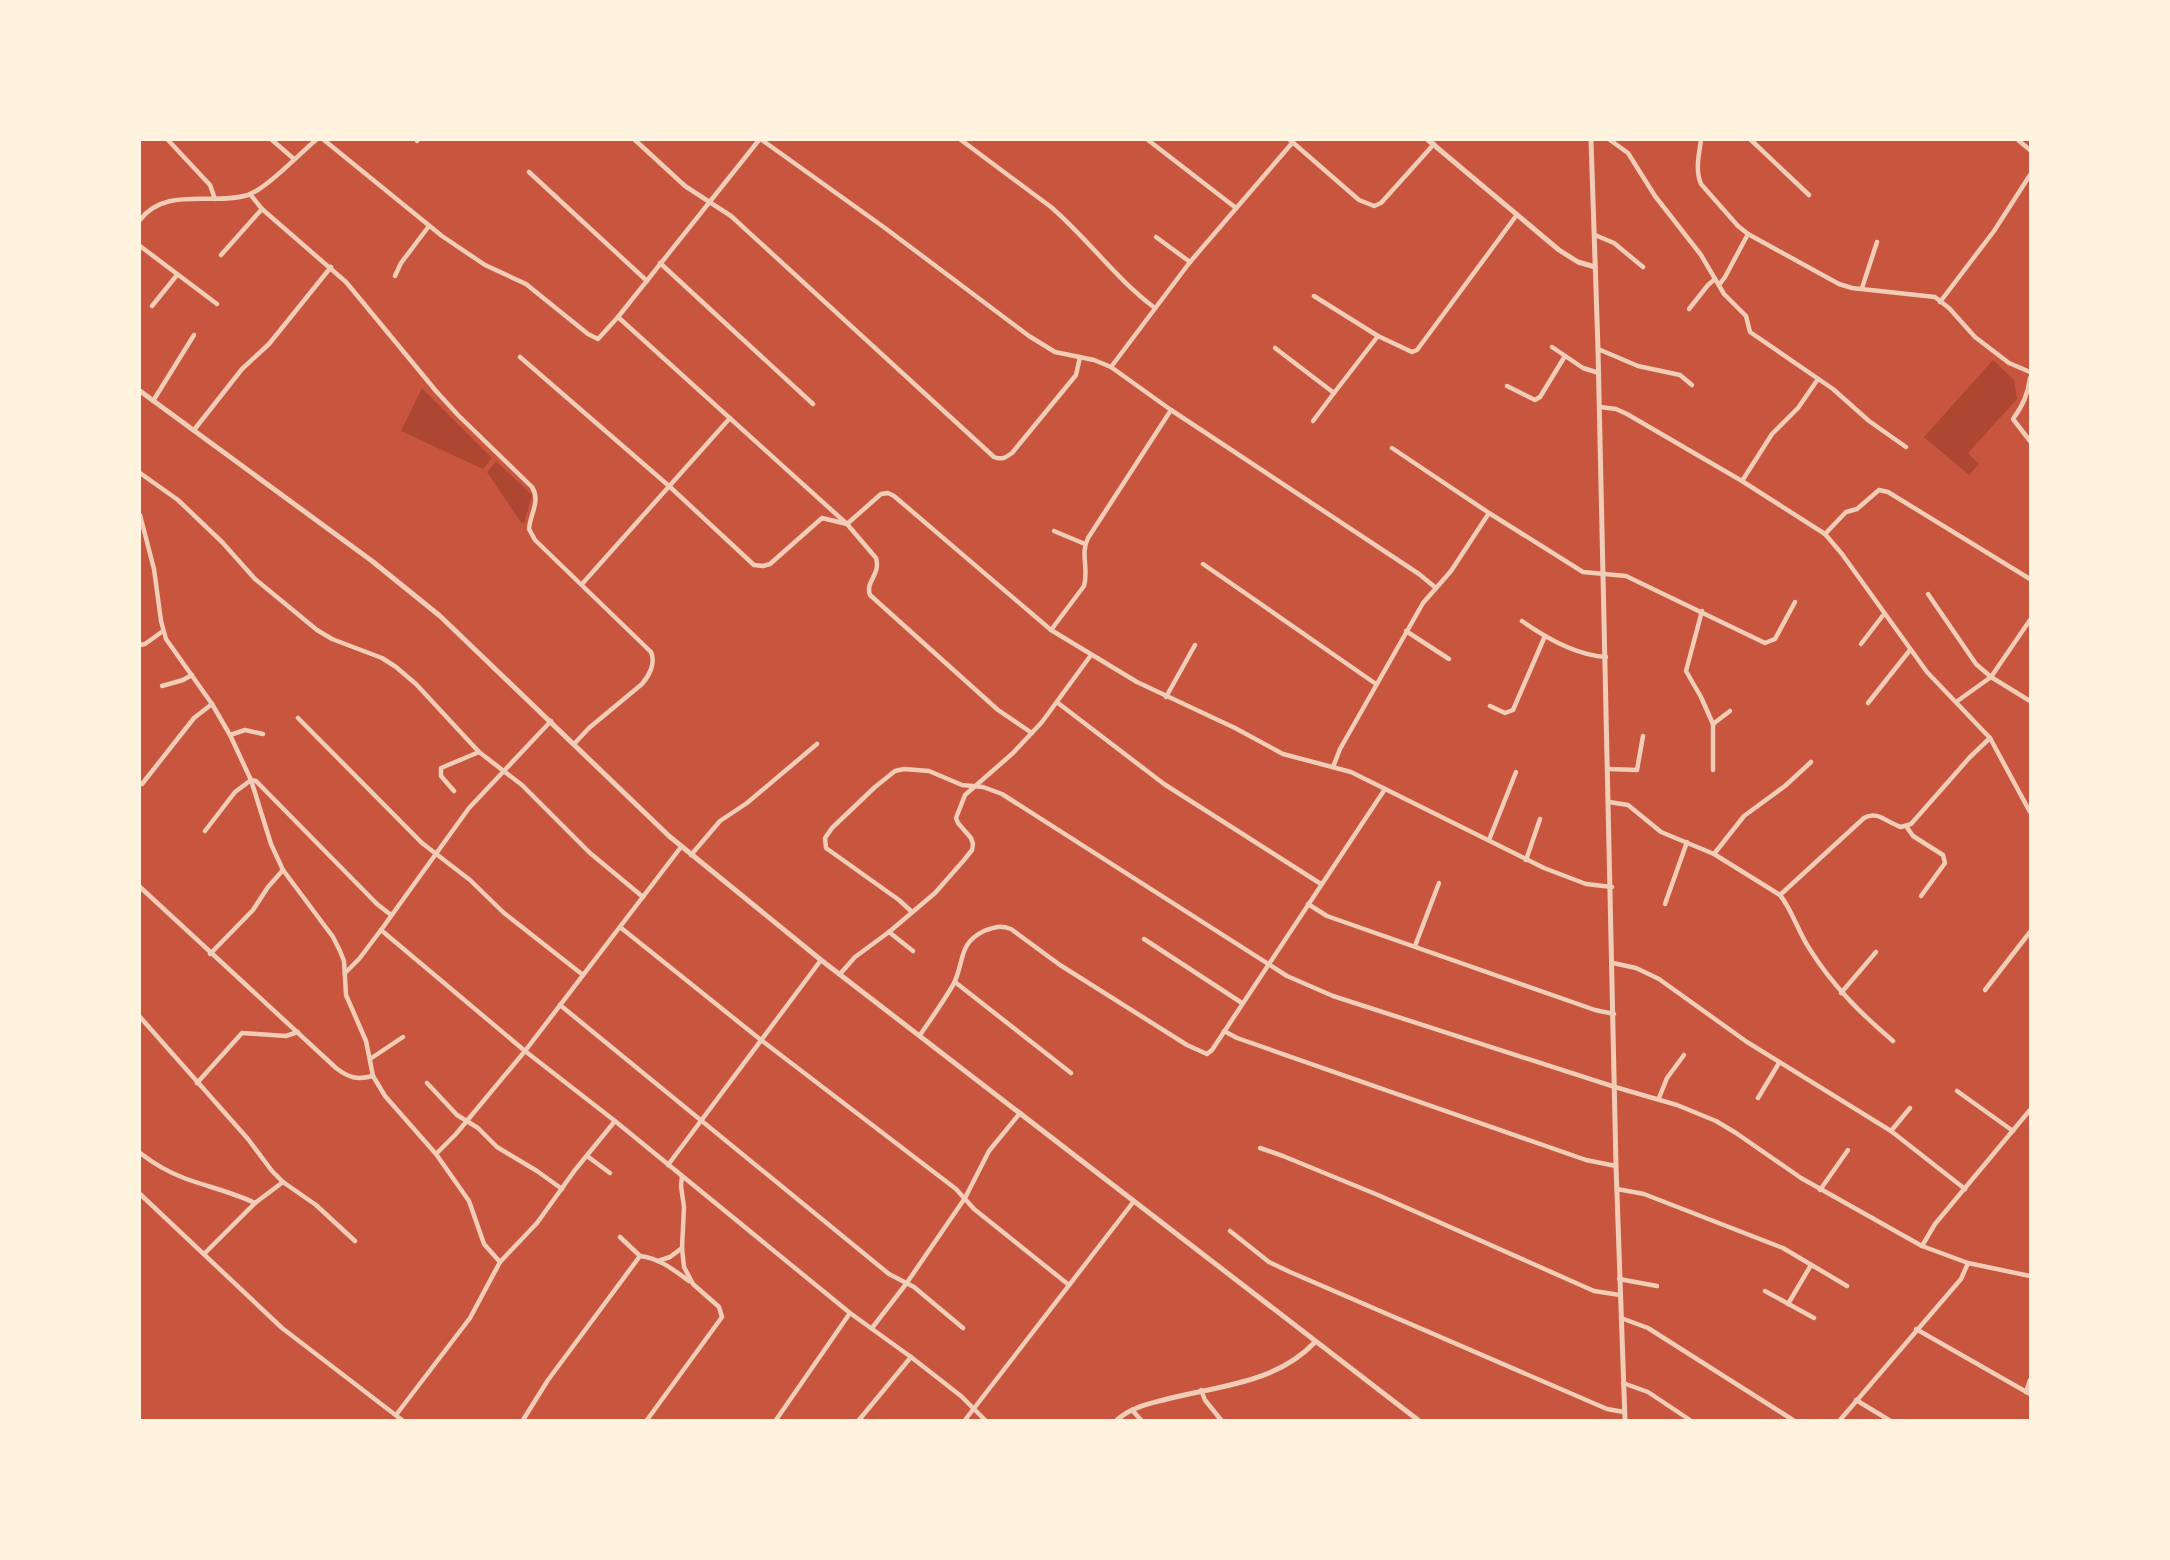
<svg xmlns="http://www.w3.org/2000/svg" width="2170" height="1560" font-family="Figtree,sans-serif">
	<rect width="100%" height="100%" fill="#c8553d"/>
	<g fill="#ae4732">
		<path d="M1993 360 2014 380 2017 399 1968 453 1979 464 1969 475 1924 437Z"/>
		<path d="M422 388 492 458 483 469 401 431Z"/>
		<path d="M496 461 532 495 524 524 520 521 487 472Z"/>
	</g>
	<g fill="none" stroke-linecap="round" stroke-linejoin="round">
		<g stroke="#f1ccb7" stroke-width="4.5">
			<path d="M168 140 210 185 215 199"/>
			<path d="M272 140 294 159"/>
			<path d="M324 140 442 236 485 265 526 284 588 334 598 339 618 317 759 140"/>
			<path d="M635 140 685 186 731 216 994 457C1002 460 1005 458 1012 453L1076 375 1080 357"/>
			<path d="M762 140 885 228 1029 336 1055 352 1094 360 1111 367 1171 410 1419 574 1436 588"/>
			<path d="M961 140 1051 207C1088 239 1116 279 1155 308"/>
			<path d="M1148 140 1236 208"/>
			<path d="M1290 140 1359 200 1374 206 1381 203 1434 144"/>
			<path d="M1610 140 1628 153 1655 196 1701 255 1724 294 1746 316 1750 332 1833 389 1869 421 1906 447"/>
			<path d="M1701 140C1699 154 1695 170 1701 184L1738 226 1748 234 1839 284 1852 288 1935 297 1949 308 1975 337 2009 363 2030 372"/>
			<path d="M1751 140 1809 195"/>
			<path d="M2018 140 2030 150"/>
			<path d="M417 141 418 140"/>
			<path d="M529 172 647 281"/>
			<path d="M250 194 262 209 346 282 436 391 458 415 532 487C541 501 530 514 529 529L535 540 651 652C656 663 649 676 642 684L589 728 574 744"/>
			<path d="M140 220C165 186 212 206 248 195 267 188 299 154 316 140"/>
			<path d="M1595 235 1614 243 1643 267"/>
			<path d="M1156 237 1190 262"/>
			<path d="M140 246 217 304"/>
			<path d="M221 255 262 209"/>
			<path d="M660 263 813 404"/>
			<path d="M395 276 401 263 429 226"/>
			<path d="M1719 285 1725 277 1748 234"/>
			<path d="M1862 288 1877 242"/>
			<path d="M1314 296 1378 336 1412 352 1417 350 1516 216"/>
			<path d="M1940 302 1994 231 2030 175"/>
			<path d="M152 306 177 275"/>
			<path d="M1689 309 1708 285 1715 279"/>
			<path d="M618 317 847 524 881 494 888 493 894 496 1051 630 1137 682 1235 728 1283 754 1351 772 1544 868 1586 884 1612 887"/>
			<path d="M1552 347 1583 368 1599 373"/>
			<path d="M1275 348 1334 393 1378 336"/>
			<path d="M1598 349 1638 366 1680 375 1692 385"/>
			<path d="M520 357 669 486 754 565 763 566 770 564 822 518 847 524 876 558C881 575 865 581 870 595L998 710 1032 733"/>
			<path d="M1111 367 1190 262 1293 142"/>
			<path d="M2030 378C2028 394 2023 405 2013 419L2030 441"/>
			<path d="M1507 386 1535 400 1540 397 1565 356"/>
			<path d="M153 401 194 335"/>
			<path d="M1600 407 1616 409 1627 414 1742 481 1825 534 1842 554 1927 672 1990 738 2030 812"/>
			<path d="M1313 421 1334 393"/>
			<path d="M194 430 242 369 269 344 331 267"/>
			<path d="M1392 448 1489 513"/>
			<path d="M140 473 178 500 222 542 255 579 317 630 332 639 382 658 396 667 416 684 479 752 522 785 590 853 643 897"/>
			<path d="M1742 481 1772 434 1798 408 1818 379"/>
			<path d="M140 515 154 569 161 621 166 639 212 704 230 735 251 780 271 844 283 870 333 937 340 951 344 961 346 995 366 1041 373 1076 385 1096 436 1154 469 1201 484 1244 500 1262"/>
			<path d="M1054 531 1085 544"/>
			<path d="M1825 534 1846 512 1857 509 1879 490 1888 492 2030 579"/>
			<path d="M1203 564 1376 684"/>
			<path d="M582 584 730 418"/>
			<path d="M1928 594 1976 664 1991 677 2030 701"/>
			<path d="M1702 611 1686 671 1701 697 1713 724V770"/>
			<path d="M1522 621C1546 638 1576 655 1606 657"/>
			<path d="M1051 630 1084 586C1089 569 1080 554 1088 538L1171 410"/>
			<path d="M1406 631 1449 659"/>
			<path d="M1861 644 1884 614"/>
			<path d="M140 645 145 644 163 631"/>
			<path d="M162 686 183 680 192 675"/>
			<path d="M1166 697 1195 645"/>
			<path d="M1956 702 1991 677 2030 620"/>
			<path d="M1058 703 1164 784 1321 884"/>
			<path d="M1868 703 1910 650"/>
			<path d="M1490 706 1505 713 1513 710 1545 636"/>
			<path d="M298 718 422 843 470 880 504 913 583 975"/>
			<path d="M1713 724 1730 711"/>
			<path d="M230 735 245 730 263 734"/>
			<path d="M1333 767 1340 749 1423 603 1451 571 1489 513 1583 572 1626 576 1765 643 1775 639 1795 602"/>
			<path d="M1609 769 1637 770 1643 736"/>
			<path d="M142 784 194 718 212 704"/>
			<path d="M454 791 441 776V768L479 752"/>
			<path d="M1609 802 1628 805 1661 832 1714 854 1780 895C1792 910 1798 931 1809 948 1832 985 1860 1013 1893 1041"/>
			<path d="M1906 826 1913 836 1943 855 1945 863 1921 896"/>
			<path d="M205 831 235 792 251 780 256 781 377 904 391 915"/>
			<path d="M1489 840 1516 772"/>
			<path d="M1714 854 1744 816 1785 786 1811 762"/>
			<path d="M691 855 720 821 747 803 817 744"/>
			<path d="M1526 860 1540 819"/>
			<path d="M140 887 336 1068C349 1078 357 1080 373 1076"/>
			<path d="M1780 895 1864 818C1878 810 1887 823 1901 827L1911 824 1970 757 1990 738"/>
			<path d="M1308 904 1327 916 1595 1010 1614 1014"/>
			<path d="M1665 904 1687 842"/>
			<path d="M912 912 899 900 826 848 825 838 832 828 875 787 895 771 904 769 929 771 962 785 983 787 1002 794 1287 976 1333 996 1615 1087 1677 1105 1716 1121 1736 1133 1801 1178 1922 1246 1968 1263 2030 1276"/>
			<path d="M620 927 761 1040 956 1189 974 1209 1069 1285"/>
			<path d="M381 930 525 1051 615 1121 850 1313 911 1357 961 1396 985 1420"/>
			<path d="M889 932 913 951"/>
			<path d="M1144 939 1242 1003"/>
			<path d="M1415 946 1439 883"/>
			<path d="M210 954 253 910 268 887 283 870"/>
			<path d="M1613 963 1636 968 1659 979 1747 1042 1891 1131 1965 1189"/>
			<path d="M345 973 359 959 381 930 469 808 551 721"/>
			<path d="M840 974 855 957 889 932 935 893 964 860 972 850 973 844 971 838 958 823 956 818 965 795 1013 753 1042 722 1091 655"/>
			<path d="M955 982 1071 1073"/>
			<path d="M1985 990 2030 932"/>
			<path d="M1841 993 1876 952"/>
			<path d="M560 1005 889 1274 914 1287 963 1328"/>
			<path d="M140 1017 248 1139 272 1171 283 1182 316 1205 355 1241"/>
			<path d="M1224 1031 1237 1038 1586 1160 1616 1166"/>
			<path d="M920 1035C931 1019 943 1002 953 985 965 963 957 944 984 931 995 927 1000 925 1011 929L1060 965 1187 1045 1207 1054 1212 1050 1385 789"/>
			<path d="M370 1059 403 1037"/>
			<path d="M197 1083 242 1033 286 1036 298 1032"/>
			<path d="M427 1083 457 1115 478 1128 497 1147 537 1171 562 1189"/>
			<path d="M1957 1091 2013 1131"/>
			<path d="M1659 1098 1667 1078 1684 1055"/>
			<path d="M1758 1098 1779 1063"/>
			<path d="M1891 1131 1910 1108"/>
			<path d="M1260 1148 1283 1156 1378 1195 1594 1291 1620 1295"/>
			<path d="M140 1153C153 1163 168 1172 184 1178 208 1187 232 1192 255 1203"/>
			<path d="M436 1154 456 1134 525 1051 681 847"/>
			<path d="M587 1156 610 1173"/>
			<path d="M668 1165 821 960"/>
			<path d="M1617 1189 1644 1194 1783 1248 1847 1286"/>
			<path d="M1820 1190 1848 1150"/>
			<path d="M140 1194 282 1328 402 1420"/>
			<path d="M1230 1231 1269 1262 1290 1272 1607 1409 1624 1412"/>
			<path d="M620 1237 640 1256"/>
			<path d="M1922 1246 1935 1224 2030 1110"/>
			<path d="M204 1254 255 1203 283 1182"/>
			<path d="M658 1261 670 1257 682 1248"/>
			<path d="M1619 1279 1657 1286"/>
			<path d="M1765 1291 1814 1318"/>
			<path d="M1788 1304 1811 1265"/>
			<path d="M1621 1318 1648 1328 1793 1420"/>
			<path d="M872 1328 906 1284 965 1198 989 1151 1020 1113"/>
			<path d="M1916 1329 2030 1394"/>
			<path d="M1623 1383 1648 1392 1690 1420"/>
			<path d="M1201 1390 1205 1400 1221 1420"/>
			<path d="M2026 1392 2030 1380"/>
			<path d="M1856 1400 1889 1420"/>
			<path d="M1132 1410 1141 1420"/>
			<path d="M396 1415 470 1318 500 1262 537 1223 575 1170 615 1121"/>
			<path d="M523 1420 548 1380 640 1256C659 1258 674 1270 689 1281"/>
			<path d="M647 1420 722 1317 719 1307 693 1284 684 1267 682 1248 684 1207 681 1186 682 1176"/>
			<path d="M776 1420 850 1313"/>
			<path d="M859 1420 911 1357"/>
			<path d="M965 1420 1134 1201"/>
			<path d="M1840 1420 1961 1279 1968 1263"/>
		</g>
		<g stroke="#f1ccb7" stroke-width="5">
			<path d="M1428 140 1559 250 1578 262 1595 267"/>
			<path d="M1591 140 1598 349 1616 1166 1625 1420"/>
			<path d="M140 391 372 561 440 616 669 836 821 960 1418 1420"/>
			<path d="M1117 1420C1131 1407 1149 1404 1167 1399 1218 1386 1277 1383 1315 1342"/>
		</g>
	</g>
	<rect width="2170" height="1560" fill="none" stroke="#fff3e0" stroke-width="282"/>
</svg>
